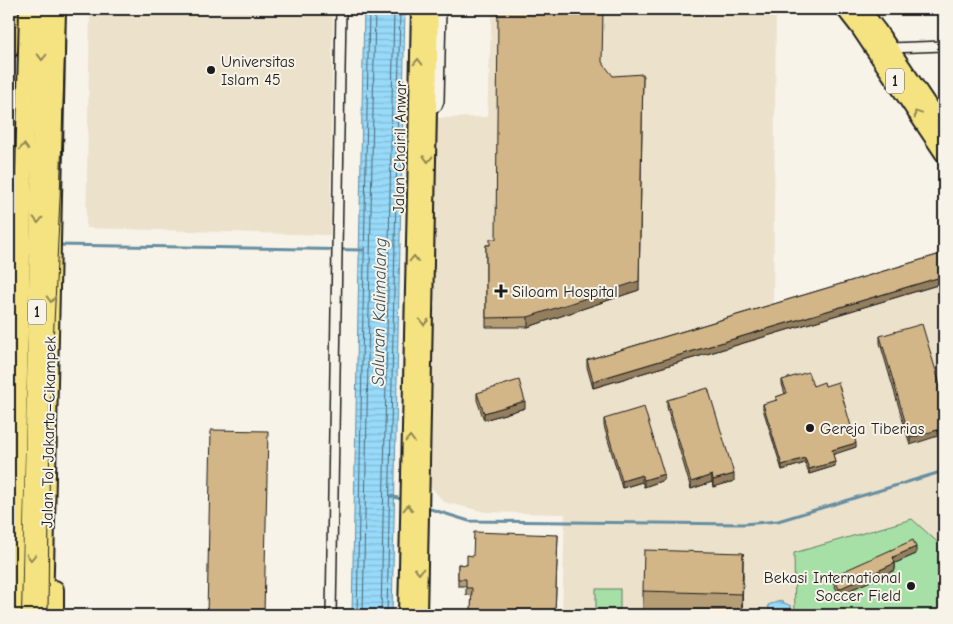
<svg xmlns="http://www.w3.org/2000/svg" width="953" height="624" font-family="'Comic Neue',sans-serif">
	<defs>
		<pattern id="water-rules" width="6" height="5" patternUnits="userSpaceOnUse" patternTransform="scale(1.25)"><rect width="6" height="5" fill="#97daf9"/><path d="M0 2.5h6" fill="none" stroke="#82bad5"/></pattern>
	</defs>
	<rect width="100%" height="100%" fill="#f7f3e8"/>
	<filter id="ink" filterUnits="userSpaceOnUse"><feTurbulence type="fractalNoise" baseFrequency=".02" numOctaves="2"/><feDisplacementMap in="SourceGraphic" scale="10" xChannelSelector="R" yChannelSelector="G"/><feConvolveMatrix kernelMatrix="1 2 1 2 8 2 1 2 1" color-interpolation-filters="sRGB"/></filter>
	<g filter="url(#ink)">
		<g fill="#ece1cb">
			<path d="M90 9H333L330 235 86 228Z"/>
			<path d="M492 9H776L773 306 944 255V615H562L565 514 486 512 444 502 429 485 435 118 487 117Z"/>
		</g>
		<g fill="#a6e0a6" stroke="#617e61">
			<path d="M912 519 944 548V615H795L794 553Z"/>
			<rect x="596" y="589" width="24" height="20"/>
		</g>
		<g fill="url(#water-rules)" stroke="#668ea1">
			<path d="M364 9H405L392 615H352Z"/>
			<path d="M780 601 791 606V615H770L768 605Z"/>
		</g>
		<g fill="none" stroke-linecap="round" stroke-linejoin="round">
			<g stroke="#4d6874" stroke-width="1">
				<path d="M357 615 369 9"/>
				<path d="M363 615 375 9"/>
				<path d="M381 615 394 9"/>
				<path d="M387 615 400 9"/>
			</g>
			<g stroke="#668ea1" stroke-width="3">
				<path d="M9 245H18"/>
				<path d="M57 245 363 250"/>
				<path d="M391 496 404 500"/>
				<path d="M424 507 469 521 743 524 778 521 944 471"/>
			</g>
			<defs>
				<g id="street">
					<path d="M889 48 944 46"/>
					<path d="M429 110 437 106 439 101 441 9"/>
					<path d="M331 615 341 9"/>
				</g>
				<g id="primary">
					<path d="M406 615 419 9"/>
					<path d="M419 615 431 9"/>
				</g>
				<g id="highway">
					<path d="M845 9 859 27 944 154"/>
					<path d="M861 9 878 31 944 129"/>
					<path d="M9 50 10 9"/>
					<path d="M13 615 28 9"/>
					<path d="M30 615 43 9"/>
					<path d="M44 615 57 9"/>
					<path d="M55 615V589"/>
				</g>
			</defs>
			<use href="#street" stroke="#1c1c1c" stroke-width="12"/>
			<use href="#primary" stroke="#1c1c1c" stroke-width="18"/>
			<use href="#highway" stroke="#1c1c1c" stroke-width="20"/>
			<use href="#street" stroke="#f7f3e8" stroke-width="9"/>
			<use href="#primary" stroke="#f5e382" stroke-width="14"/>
			<use href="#highway" stroke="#f5e382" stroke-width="16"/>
			<path stroke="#1c1c1c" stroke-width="1" d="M48 615 50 407 60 199 66 9"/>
		</g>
		<g fill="#b59d74" stroke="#1c1c1c">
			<path d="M602 62 639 290 528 327H486V245H490L496 239Z"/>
			<path d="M944 253V283L593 388 587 367V360Z"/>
			<path d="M880 336 944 398 910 445 880 343Z"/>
			<path d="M782 380 813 386H825L856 447 833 454 835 466 809 474 805 463 782 470 763 409V404L776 401V397L785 394 782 384Z"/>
			<path d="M477 393 525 408 484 420 477 400Z"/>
			<path d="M667 400 734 481 713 487 712 482 691 489 667 407Z"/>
			<path d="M604 419 664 480 644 487 642 482 622 488 604 426Z"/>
			<path d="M558 535 555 615H471L472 595H466V586H458V564L467 565 473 556Z"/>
			<path d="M916 554 895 563V570L839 595 833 582V576Z"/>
			<path d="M743 574 742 615 643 612V591Z"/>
		</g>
		<g fill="#937f5e" stroke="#1c1c1c">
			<path d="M643 74 639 290 528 327V317Z"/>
			<path d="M944 276V283L593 388V381Z"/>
			<path d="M525 401V408L484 420V413Z"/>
			<path d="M944 428V434L910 445V438Z"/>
			<path d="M856 443V447L832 455V450Z"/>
			<path d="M805 458V463L782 470V465Z"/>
			<path d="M835 462V466L809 474V469Z"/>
			<path d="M664 474V480L644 487V480Z"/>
			<path d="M734 474V481L713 487V480Z"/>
			<path d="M642 475V482L622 488V481Z"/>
			<path d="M712 475V482L691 489V482Z"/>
			<path d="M916 547V554L893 564V557Z"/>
			<path d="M743 553V574L742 615V594Z"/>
			<path d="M895 563V570L839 595V589Z"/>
		</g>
		<g fill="#d2b687" stroke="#1c1c1c">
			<path d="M498 9H603L602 62 613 76 643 74 639 281 528 317 486 318V245H490V239H496Z"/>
			<path d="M944 253V276L593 381 587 360Z"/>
			<path d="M922 324 944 398V428L910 438 880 336Z"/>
			<path d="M808 372 813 386 824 382 825 386 838 382 856 443 832 450 835 462 809 469 805 458 782 465 763 404 777 400 776 397 787 393 782 380Z"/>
			<path d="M519 380 525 401 484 413 477 393Z"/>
			<path d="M708 388 734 474 713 480 712 475 691 482 667 400Z"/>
			<path d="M644 407 664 474 644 480 642 475 622 481 604 419Z"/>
			<path d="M211 430 268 431 264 615H207Z"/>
			<path d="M474 532 558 535 555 613 471 610 472 588H466V579H458V564L467 565V555L473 556Z"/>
			<path d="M913 540 916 547 893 557 895 563 839 589 833 576Z"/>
			<path d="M644 550 743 553 742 594 643 591Z"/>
			<path d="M563 614 615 615H563Z"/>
		</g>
		<defs><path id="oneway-chevron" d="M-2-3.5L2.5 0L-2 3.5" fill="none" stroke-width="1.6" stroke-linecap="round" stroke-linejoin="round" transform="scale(1.25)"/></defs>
		<g stroke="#938954">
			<use href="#oneway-chevron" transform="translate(42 57) rotate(91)"/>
			<use href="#oneway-chevron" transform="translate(418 62) rotate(-89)"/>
			<use href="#oneway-chevron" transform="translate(917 114) rotate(-124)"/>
			<use href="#oneway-chevron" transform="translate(24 147) rotate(-89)"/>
			<use href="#oneway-chevron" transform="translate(428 159) rotate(91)"/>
			<use href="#oneway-chevron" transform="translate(38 220) rotate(91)"/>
			<use href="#oneway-chevron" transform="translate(414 259) rotate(-89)"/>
			<use href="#oneway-chevron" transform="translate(51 299) rotate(91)"/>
			<use href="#oneway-chevron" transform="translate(424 322) rotate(91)"/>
			<use href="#oneway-chevron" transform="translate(410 439) rotate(-89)"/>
			<use href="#oneway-chevron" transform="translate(408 508) rotate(-89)"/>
			<use href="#oneway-chevron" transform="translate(31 557) rotate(92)"/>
			<use href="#oneway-chevron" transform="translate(419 571) rotate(91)"/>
		</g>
	</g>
	<g fill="#1c1c1c" stroke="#f7f3e8" stroke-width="2">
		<circle cx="211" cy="70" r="5"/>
		<path d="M498.5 283.5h5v5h5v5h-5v5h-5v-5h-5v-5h5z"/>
		<circle cx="810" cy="428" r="5"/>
		<circle cx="911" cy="586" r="5"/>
	</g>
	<g text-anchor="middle" stroke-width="4" stroke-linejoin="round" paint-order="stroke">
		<g fill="#f7f3e8" stroke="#5e5c59" stroke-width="1">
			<rect x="886" y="68.5" width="18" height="25" rx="4"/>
			<rect x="28" y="299.5" width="18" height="25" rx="4"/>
		</g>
		<g font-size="15" font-weight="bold" fill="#1c1c1c">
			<text x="895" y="86">1</text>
			<text x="37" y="317">1</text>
		</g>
		<g font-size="16" fill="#1c1c1c" stroke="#f7f3e8" text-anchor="start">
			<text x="221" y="67">Universitas<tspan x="221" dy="18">Islam 45</tspan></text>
			<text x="512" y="297">Siloam Hospital</text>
			<text x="820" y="434">Gereja Tiberias</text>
			<text x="901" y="583" text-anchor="end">Bekasi International<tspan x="901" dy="18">Soccer Field</tspan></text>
		</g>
		<g font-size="16" fill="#1c1c1c" stroke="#f7f3e8">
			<text transform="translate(399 147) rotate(-89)" y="6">Jalan Chairil Anwar</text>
			<text transform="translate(48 432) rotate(-89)" y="6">Jalan Tol Jakarta–Cikampek</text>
		</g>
		<g font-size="18" font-style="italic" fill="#41555e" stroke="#f7f3e8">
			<text transform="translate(379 312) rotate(-89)" y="6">Saluran Kalimalang</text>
		</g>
	</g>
	<rect width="953" height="624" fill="none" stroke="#f7f3e8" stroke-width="30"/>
	<rect x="15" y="15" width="923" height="594" fill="none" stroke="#1c1c1c" stroke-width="2" filter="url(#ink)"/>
</svg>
